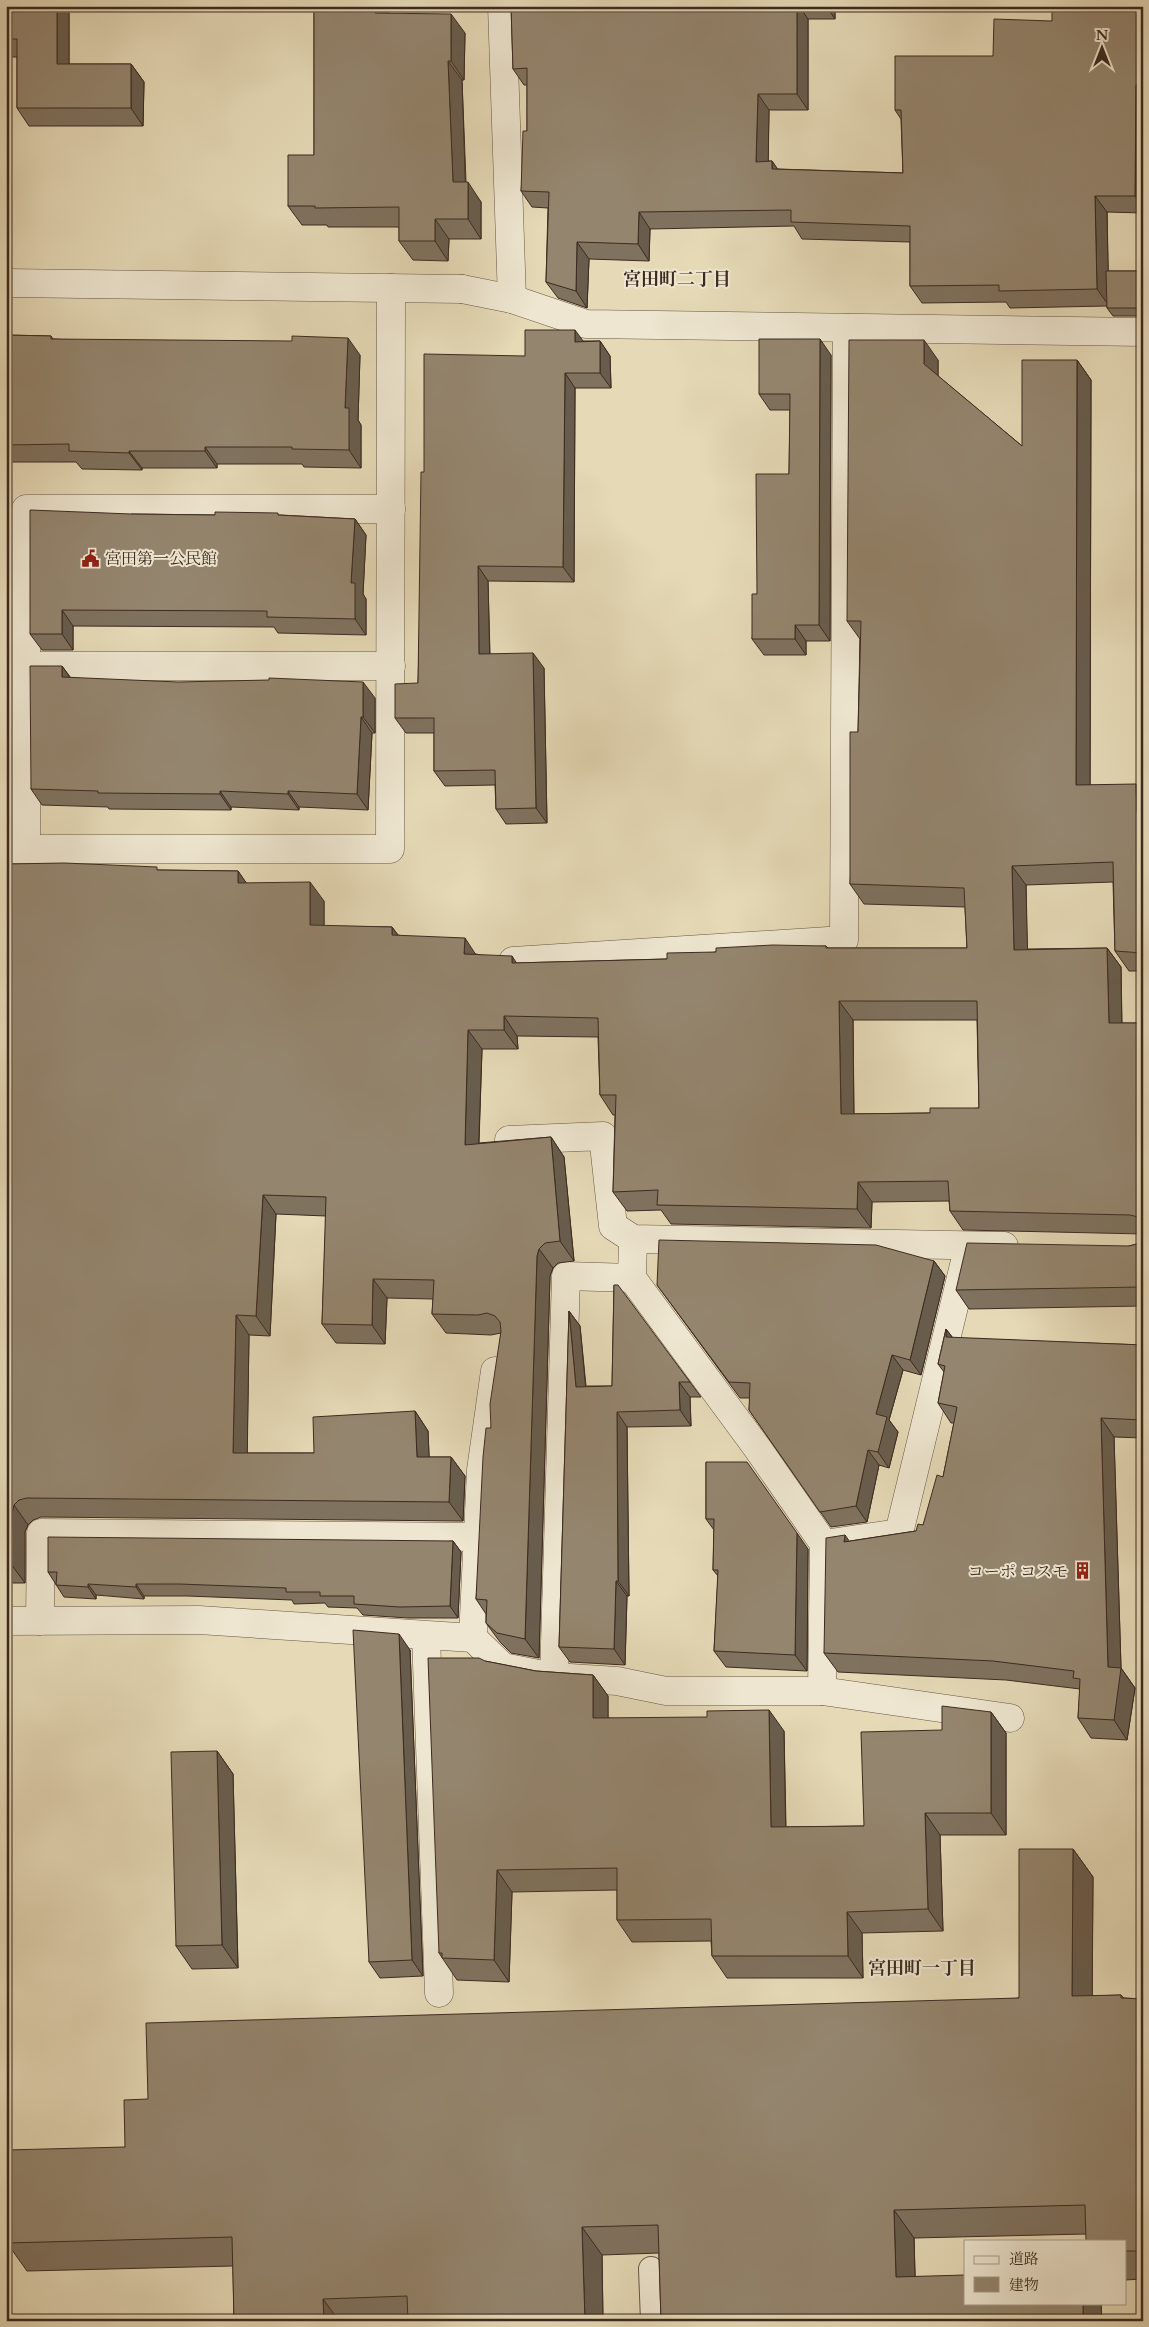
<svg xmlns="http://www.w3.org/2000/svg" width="1149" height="2327" font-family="Cardo,'Noto Serif JP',serif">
	<rect width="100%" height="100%" fill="#e5d9b6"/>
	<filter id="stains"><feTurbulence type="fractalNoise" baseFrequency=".004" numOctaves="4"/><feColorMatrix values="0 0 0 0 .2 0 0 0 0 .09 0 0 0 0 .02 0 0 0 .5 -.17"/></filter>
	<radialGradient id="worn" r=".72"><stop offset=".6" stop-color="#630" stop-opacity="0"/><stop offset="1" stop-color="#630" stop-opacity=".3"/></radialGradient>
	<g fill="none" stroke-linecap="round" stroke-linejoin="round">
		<defs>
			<path id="service" d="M651 2269 653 2321"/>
			<g id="minor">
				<path d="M502 6 512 299"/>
				<path d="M462 289 512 299 586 324 1143 332"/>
				<path d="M26 666H391"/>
				<path d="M6 849H390L391 288"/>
				<path d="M26 849V509H391"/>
				<path d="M513 961 844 940 847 328"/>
				<path d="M509 1140 603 1136 613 1226 633 1239 1004 1246"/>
				<path d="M633 1239 632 1278 758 1449 824 1544 822 1691"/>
				<path d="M824 1544 899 1533 966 1257"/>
				<path d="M6 1621 199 1620 473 1638 503 1667 554 1677 617 1681 666 1691H822L1010 1718"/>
				<path d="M40 1621 41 1533 478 1537"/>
				<path d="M426 1636 439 1993"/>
				<path d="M473 1638 481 1470 495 1371"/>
				<path d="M554 1677 566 1276 632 1278"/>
			</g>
			<path id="tertiary" d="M6 283 462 289"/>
		</defs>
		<use href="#service" stroke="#675646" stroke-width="26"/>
		<use href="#minor" stroke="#675646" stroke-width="29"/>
		<use href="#tertiary" stroke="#675646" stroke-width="29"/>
		<use href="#service" stroke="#eee6d0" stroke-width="24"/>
		<use href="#minor" stroke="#eee6d0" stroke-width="28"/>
		<use href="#tertiary" stroke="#eee6d0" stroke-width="28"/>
	</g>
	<g fill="#7f725f" stroke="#3d2a20" fill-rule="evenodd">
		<path d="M6 6H69V64H131L144 82 143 126H29L17 108V57H6Z"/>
		<path d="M314 6H388V13L465 33 464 80H462L466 182 481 202V239H449L448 261 413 260 399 241V227H328L327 225H302L288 206 314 155Z"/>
		<path d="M511 6H835V19H808V110H769L768 161H772L777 169 903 173 901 119 895 110 993 56 1052 21 1143 6V213L1107 212 1108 271H1143V316H1113L1107 308V306L1010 308 1006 302 922 303 910 286V242L802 239 794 226 650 229 649 261 589 259 587 308 558 298 546 282 548 208 532 207 521 191 527 131V85H524L513 69Z"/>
		<path d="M941 6H991V7Z"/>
		<path d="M6 335 51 336 53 339 360 355 358 420 361 425V468L304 467 302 464H217V468H142V470L82 469 76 462H6V467Z"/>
		<path d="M583 341H600L610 356 611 388H575L574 582 488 581 490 654 544 668 547 823 506 824 496 809 495 785 445 786 434 771V733H406L395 718 418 683 424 472 525 356Z"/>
		<path d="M831 355 830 641H806V655H764L752 639 757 594 789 474 790 410H770L759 394Z"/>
		<path d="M938 360V376L1022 446 1077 360 1091 380 1090 785 1143 793V971H1129L1115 951 1113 882 1026 885 1027 949 1107 948 1121 967 1122 1023H1143V1234L963 1230 950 1211 949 1201 872 1202 871 1228 671 1224 661 1210 627 1211 613 1192 615 1115H613L600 1095 598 1037 517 1036 518 1049H482L479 1143 551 1137 564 1157 574 1261 558 1263 553 1268 550 1276 539 1658 511 1653 500 1642 486 1623V1614L476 1599 491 1428 501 1333 491 1335 446 1333 432 1314 433 1299 387 1298 385 1344 336 1343 322 1324 326 1216 276 1214 270 1336 249 1335 247 1453H314L415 1411 428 1431 429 1457H451L465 1476 463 1521 41 1517 33 1520 28 1525 25 1532V1583H6V1453H9L10 1338H6V864L159 870 238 871 246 883 324 901V926L392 927 398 935 476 954 516 963 667 959 716 952 826 946 828 948H967L965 907 864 904 850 884 858 732 860 639 847 621ZM853 1020H977L979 1108 930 1113 854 1114Z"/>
		<path d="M131 514 215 515H280L355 519 366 535 363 594 366 599V635L278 633 274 627 73 626V650H42L30 634Z"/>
		<path d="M6 519 10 525V802H6Z"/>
		<path d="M62 666 71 678 375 698V733H372L368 810 299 807V810L231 807V810L109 809 108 807 42 805 31 789Z"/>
		<path d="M1143 1238V1306L969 1309 956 1290 1129 1246 1137 1244Z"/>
		<path d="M934 1261 945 1276 921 1375 903 1370 889 1420 898 1432 889 1468 879 1465 867 1522 831 1527 749 1410 750 1398H740L657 1285Z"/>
		<path d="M614 1285 690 1382 701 1397H690L691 1426 627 1427 629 1596H627L625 1665 570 1662 559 1647 569 1311 580 1326 586 1386H612Z"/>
		<path d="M946 1329 953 1338 1143 1345V1438L1114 1437 1121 1668 1135 1688 1127 1740 1091 1738 1078 1718 1080 1689 1006 1680 838 1672 824 1653 850 1541 916 1531 923 1525 943 1477 954 1423H951L938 1403 944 1372 938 1364Z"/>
		<path d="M706 1462 808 1549 807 1671 726 1667 714 1651 718 1576 713 1570 714 1530 706 1519Z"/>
		<path d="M453 1541 461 1552 458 1618H408L363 1615 357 1608 328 1607 325 1603 294 1604 292 1600 187 1596H144V1599L96 1595V1599L64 1597 48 1572Z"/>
		<path d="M410 1650 423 1976 380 1978 369 1962Z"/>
		<path d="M485 1661 536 1671 593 1675 608 1696V1718L784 1731 786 1827 864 1826 942 1730 991 1712 1006 1733V1835H940L943 1931 862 1933 863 1978H727L712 1956 711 1941 632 1942 617 1920V1890L512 1892 509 1982 457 1980 439 1953Z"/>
		<path d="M217 1751 233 1774 238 1968 192 1969 176 1946Z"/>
		<path d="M1073 1849 1093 1877 1092 1996 1121 1995 1124 1998 1143 1999V2279L1125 2280V2241L1086 2234 914 2238 915 2277 965 2303H1101L1102 2321H661L659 2253 602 2255 603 2321H234L233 2266 27 2271 7 2243 125 2147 148 2099 1019 1998Z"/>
	</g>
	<g fill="#685d4d" stroke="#3d2a20">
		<path d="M57 6H69V82L57 64Z"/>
		<path d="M375 6H388V32L375 13Z"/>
		<path d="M797 6H799L808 19V110L797 94Z"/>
		<path d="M826 6H835V19Z"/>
		<path d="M451 14 465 33 464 80 451 61Z"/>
		<path d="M1141 50 1143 53V89L1140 85Z"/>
		<path d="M448 61 462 80 466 202 453 182Z"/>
		<path d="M131 64 144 82 143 126 131 108Z"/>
		<path d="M1136 85 1143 95V207L1135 196Z"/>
		<path d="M758 94 769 110 768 178 756 162Z"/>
		<path d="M772 161 784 178 772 169Z"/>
		<path d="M468 182 481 202V239L468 219Z"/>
		<path d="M1095 196 1107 212 1109 306 1097 289Z"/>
		<path d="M639 212 650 229 649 261 638 244Z"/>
		<path d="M435 219 449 239 448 261 435 241Z"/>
		<path d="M577 242 589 259 587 308 576 291Z"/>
		<path d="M575 330 586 345 575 342Z"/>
		<path d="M348 338 360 355 358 420 361 425V468L349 450 345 408Z"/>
		<path d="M820 339 831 355 830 641 819 625Z"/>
		<path d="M924 340 938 360V384L924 364Z"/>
		<path d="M600 341 610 356 611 388 600 373Z"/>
		<path d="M1077 360 1091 380 1090 805 1076 785Z"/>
		<path d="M565 373 575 388 574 582 563 567Z"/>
		<path d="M205 447 217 464V468L205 451Z"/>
		<path d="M129 451 142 468V470L129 453Z"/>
		<path d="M6 519 10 525V802L6 796Z"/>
		<path d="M355 519 366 535 363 594 366 599V635L355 619 351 583Z"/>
		<path d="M478 566 488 581 490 669 479 654Z"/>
		<path d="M62 610 73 626V650L62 634Z"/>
		<path d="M795 625 806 641V655L795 639Z"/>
		<path d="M533 653 544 668 547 823 536 808Z"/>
		<path d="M62 666 73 682 62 677Z"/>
		<path d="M363 682 375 698V733L363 717Z"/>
		<path d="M361 717 372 733 368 810 357 794Z"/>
		<path d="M1136 784 1143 793V821L1137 813Z"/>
		<path d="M220 791 231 807V810L220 794Z"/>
		<path d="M288 791 299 807V810L288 794Z"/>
		<path d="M1012 866 1026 885 1028 969 1014 950Z"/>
		<path d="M238 871 252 891 238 883Z"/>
		<path d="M310 882 324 901V945L310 925Z"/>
		<path d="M392 927 406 946 392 935Z"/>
		<path d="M465 938 478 958 464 954Z"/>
		<path d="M1107 948 1121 967 1122 1042 1109 1023Z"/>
		<path d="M512 956 525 976 512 963Z"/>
		<path d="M839 1001 853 1020 854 1134 841 1114Z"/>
		<path d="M504 1016 517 1036 518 1049 504 1030Z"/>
		<path d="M468 1030 482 1049 478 1164 465 1145Z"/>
		<path d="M551 1137 564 1157 574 1261 560 1241Z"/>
		<path d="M858 1182 872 1202 871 1228 857 1209Z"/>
		<path d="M263 1195 276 1214 270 1336 256 1316Z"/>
		<path d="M539 1249 553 1268 550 1276 539 1658 525 1639 537 1256Z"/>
		<path d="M934 1261 945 1276 921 1375 910 1360Z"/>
		<path d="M373 1279 387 1298 385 1344 372 1325Z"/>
		<path d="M569 1311 580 1326 587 1402 576 1387Z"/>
		<path d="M236 1315 249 1335 247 1472 233 1453Z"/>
		<path d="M946 1329 960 1348 946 1337Z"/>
		<path d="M892 1355 903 1370 889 1420 898 1432 889 1468 878 1452 876 1414Z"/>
		<path d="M679 1382 690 1397 691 1426 680 1410Z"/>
		<path d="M415 1411 428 1431 430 1476 417 1457Z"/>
		<path d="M617 1412 627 1427 629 1596 618 1581Z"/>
		<path d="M1101 1418 1114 1437 1121 1668 1135 1688 1127 1740 1114 1720 1108 1667Z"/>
		<path d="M868 1450 879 1465 867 1522 856 1506Z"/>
		<path d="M451 1457 465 1476 463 1521 449 1502Z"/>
		<path d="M14 1505 28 1525 25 1532V1583L11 1564 12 1513Z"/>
		<path d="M797 1533 808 1549 807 1671 795 1655Z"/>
		<path d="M845 1535 859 1555 844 1542Z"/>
		<path d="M453 1541 461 1552 458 1618 450 1606Z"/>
		<path d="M616 1581 627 1596 625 1665 614 1649Z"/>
		<path d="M88 1584 96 1595V1599L88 1587Z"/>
		<path d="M136 1584 144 1596V1599L136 1587Z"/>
		<path d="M399 1634 410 1650 423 1976 412 1960Z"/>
		<path d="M593 1675 608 1696V1739L593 1718Z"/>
		<path d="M769 1710 784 1731 786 1848 771 1827Z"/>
		<path d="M991 1712 1006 1733V1835L991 1813Z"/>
		<path d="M217 1751 233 1774 238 1968 222 1945Z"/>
		<path d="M925 1813 940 1835 943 1931 928 1909Z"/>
		<path d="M1073 1849 1093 1877 1092 2024 1072 1996Z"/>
		<path d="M497 1870 512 1892 509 1982 494 1960Z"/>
		<path d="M847 1912 862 1933 863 1978 848 1956Z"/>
		<path d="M894 2210 914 2238 916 2305 896 2277Z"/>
		<path d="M582 2227 602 2255 603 2321H585Z"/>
		<path d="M323 2299 339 2321H324Z"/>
		<path d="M1083 2303H1101L1102 2321H1083Z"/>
	</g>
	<g fill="#94856e" stroke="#3d2a20" fill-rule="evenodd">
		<path d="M6 6H57V64H131V108H17V39H6Z"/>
		<path d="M314 6H375V13L451 14V61H448L453 182H468V219H435V241H399V207L315 208V206H288V155H314Z"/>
		<path d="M511 6H797V94H758L756 162 772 161V169L903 173 901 110H895V56H993L994 19 1052 21V6H1143V50H1141L1140 85H1136L1135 196H1095L1097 289 999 291V285L910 286V226L791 222V210L639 212 638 244 577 242 576 291 546 282 549 192 521 191 523 131H527V68L513 69Z"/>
		<path d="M1106 271H1143V308H1107Z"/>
		<path d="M525 330H575V342L600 341V373H565L563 567 478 566 479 654 533 653 536 808 496 809 495 770 434 771V718H395V684L418 683 421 472H424V354L525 356Z"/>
		<path d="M6 335 51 336V339L292 341V336L348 338 345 408H349V450L292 449V447H205V451H129V453L69 451V444L6 445Z"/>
		<path d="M759 339H820L819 625H795V639H752V594H757L756 474H789L790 394H759Z"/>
		<path d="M849 340H924V364L1022 446V360H1077L1076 785 1136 784 1137 813 1143 814V953L1115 951 1113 862 1012 866 1014 950 1107 948 1109 1023H1143V1223L1138 1217 1130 1215 950 1211 948 1181 858 1182 857 1209 657 1205 658 1190 613 1192 616 1095H600L598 1018 504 1016V1030H468L465 1145 551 1137 560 1241 545 1243 539 1249 537 1256 525 1639 497 1633 486 1623 487 1600 476 1599 483 1457 486 1428H491L490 1404 501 1331 500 1322 495 1316 487 1313 478 1315 432 1314 434 1280 373 1279 372 1325 322 1324 326 1197 263 1195 256 1316 236 1315 233 1453H314L313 1417 415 1411 417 1457H451L449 1502 27 1498 19 1500 14 1505 12 1513 11 1564H6V1453H9L10 1319H6V864L64 863 157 867V870L238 871V883L310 882V925L392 927V935L465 938 464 954 512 956V963L667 959V953L716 952V948L773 945 826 946V948H967L964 888 850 884V732H858L861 621H847ZM839 1001H977L979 1108H930V1113L841 1114Z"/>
		<path d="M30 510 131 514 215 515V512L278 513V515L355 519 351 583H355V619L267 617V611L62 610V634H30Z"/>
		<path d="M30 666H62V677L178 682 269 680V678L363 682V717H361L357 794 288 791V794L220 791V794L98 793V791L31 789Z"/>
		<path d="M1143 1238V1287L956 1290 967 1243 1129 1246 1137 1244Z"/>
		<path d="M659 1240 876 1245 934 1261 910 1360 892 1355 876 1414 887 1417 878 1452 868 1450 856 1506 820 1512 749 1410 750 1383 729 1382 657 1285Z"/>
		<path d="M614 1285H618L690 1382H679L680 1410 617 1412 618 1581H616L614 1649 559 1647 569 1311 576 1387 612 1386Z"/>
		<path d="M946 1329V1337L1143 1345V1420L1101 1418 1108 1667 1121 1668 1114 1720 1078 1718 1080 1679 1073 1678 1074 1671 993 1661 824 1653 826 1538 845 1535 844 1542 916 1531 918 1524 923 1525 937 1475 943 1477 957 1407 938 1403 945 1366 938 1364Z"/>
		<path d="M706 1462H747L797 1533 795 1655 714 1651 718 1570H713L714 1519H706Z"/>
		<path d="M48 1537 453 1541 450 1606 400 1607 354 1604V1596H320V1592H286V1588L179 1584H136V1587L88 1584V1587L56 1585 57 1572H48Z"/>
		<path d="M353 1630 399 1634 412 1960 369 1962Z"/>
		<path d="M428 1658H479L485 1661 536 1671 593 1675V1718L707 1717V1711L769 1710 771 1827 864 1826 861 1732 942 1730V1706L991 1712V1813H925L928 1909 847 1912 848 1956H712L711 1919 617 1920V1868L497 1870 494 1960 442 1958V1953H439Z"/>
		<path d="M217 1751 222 1945 176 1946 171 1752Z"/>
		<path d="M1019 1849H1073L1072 1996 1121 1995V1998L1143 1999V2251H1125V2241H1086L1085 2205 894 2210 896 2277 965 2275V2303H1083V2321H661L658 2225 582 2227 585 2321H408L407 2296 323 2299 324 2321H234L232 2237 7 2243 6 2150 125 2147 124 2100 148 2099 146 2023 1019 1998Z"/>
	</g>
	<defs>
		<symbol id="civic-bare" viewBox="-9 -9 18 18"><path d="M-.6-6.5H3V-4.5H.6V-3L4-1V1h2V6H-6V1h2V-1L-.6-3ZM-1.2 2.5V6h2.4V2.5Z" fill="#8f2418" stroke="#eee6d0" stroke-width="2.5" paint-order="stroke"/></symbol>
		<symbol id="building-bare" viewBox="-9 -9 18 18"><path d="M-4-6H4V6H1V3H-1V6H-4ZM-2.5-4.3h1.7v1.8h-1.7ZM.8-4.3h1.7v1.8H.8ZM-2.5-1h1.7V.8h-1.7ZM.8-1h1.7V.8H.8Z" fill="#8f2418" stroke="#eee6d0" stroke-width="2.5" paint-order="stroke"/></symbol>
	</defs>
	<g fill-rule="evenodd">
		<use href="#civic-bare" x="78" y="546" width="25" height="25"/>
		<use href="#building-bare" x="1070" y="1558" width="25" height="25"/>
	</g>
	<g text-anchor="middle" stroke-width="4" stroke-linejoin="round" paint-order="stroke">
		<g font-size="16" fill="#3d2a20" stroke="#eee6d0" text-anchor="start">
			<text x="105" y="564">宮田第一公民館</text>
			<text x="1068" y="1577" text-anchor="end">コーポ コスモ</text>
		</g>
		<g font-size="18" font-weight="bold" fill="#3d2a20" stroke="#eee6d0">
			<text x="677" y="285">宮田町二丁目</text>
			<text x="922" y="1974">宮田町一丁目</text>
		</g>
	</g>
	<rect width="1149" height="2327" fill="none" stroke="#e5d9b6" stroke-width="25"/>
	<rect x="8" y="8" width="1134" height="2312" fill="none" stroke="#3d2a20" stroke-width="2.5"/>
	<rect x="12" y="12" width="1124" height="2302" fill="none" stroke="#3d2a20"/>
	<rect x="964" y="2240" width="162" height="65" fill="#eee6d0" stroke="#a79b8a"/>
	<rect x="974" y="2256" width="25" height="8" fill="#eee6d0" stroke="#a79b8a"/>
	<text x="1009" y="2264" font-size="15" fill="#3d2a20">道路</text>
	<rect x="974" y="2277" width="25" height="15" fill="#94856e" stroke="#a79b8a"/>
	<text x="1009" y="2290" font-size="15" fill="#3d2a20">建物</text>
	<g transform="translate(1102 48)" stroke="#eee6d0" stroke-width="4" paint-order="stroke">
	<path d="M0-4L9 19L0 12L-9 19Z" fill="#3d2a20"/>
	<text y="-8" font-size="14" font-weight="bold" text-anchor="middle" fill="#3d2a20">N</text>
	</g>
	<rect width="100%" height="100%" filter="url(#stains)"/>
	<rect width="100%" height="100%" fill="url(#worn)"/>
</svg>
